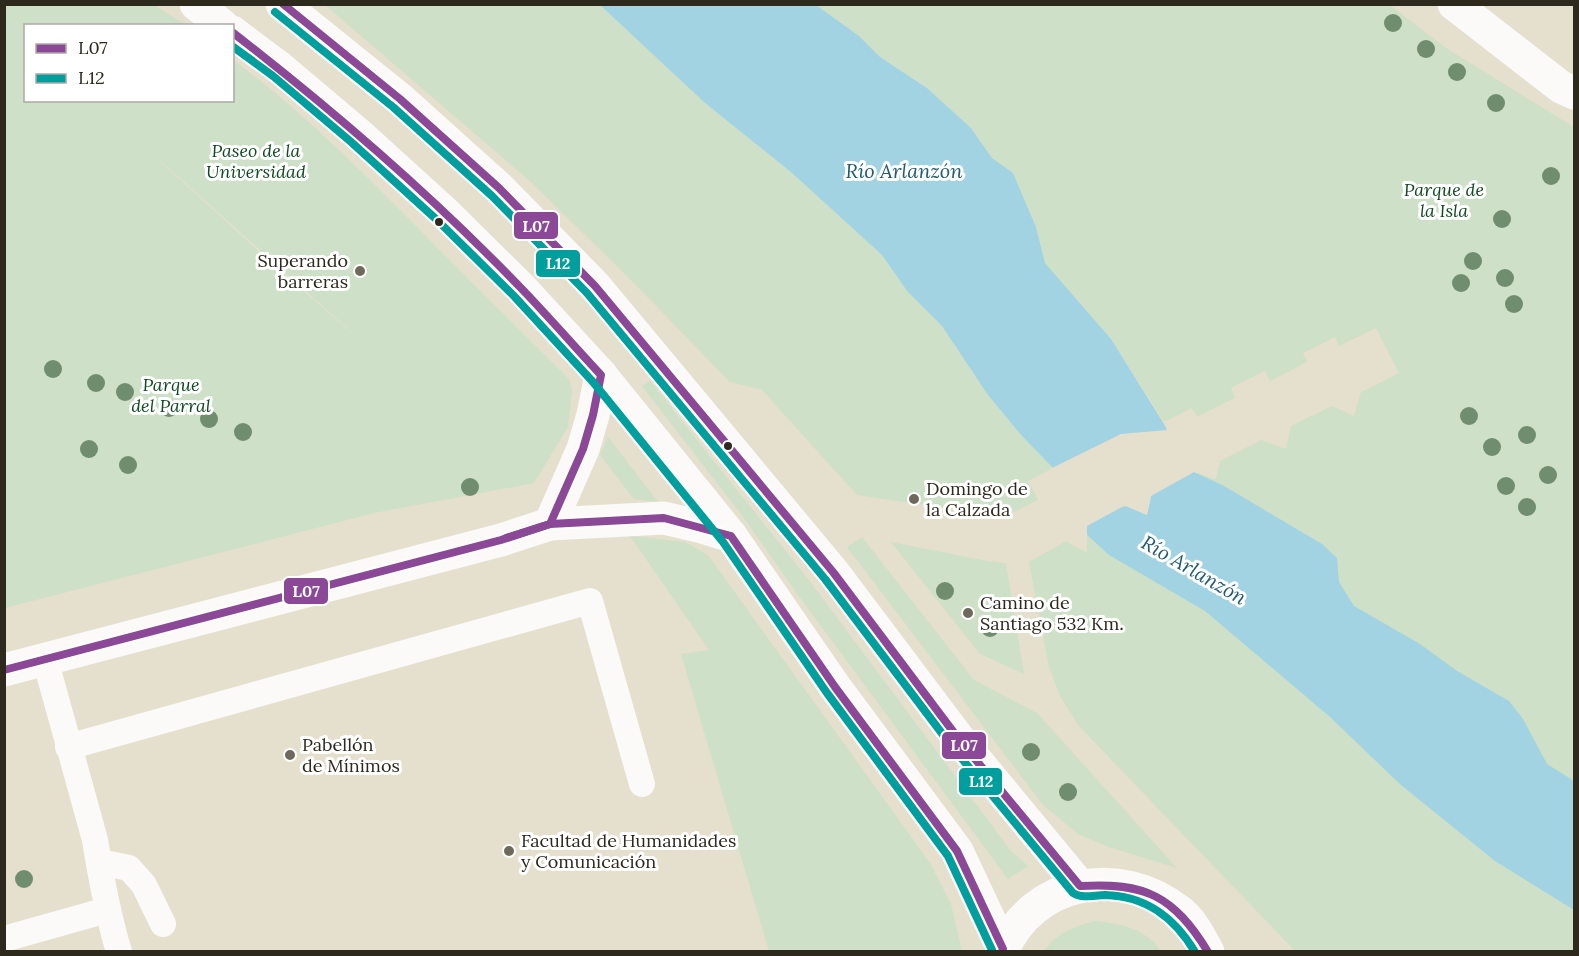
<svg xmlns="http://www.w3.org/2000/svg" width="1579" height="956" font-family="Lora,serif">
	<rect width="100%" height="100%" fill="#e5dfce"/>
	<g fill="#cee0c7" fill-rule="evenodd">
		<path d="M5 4 154 5 186 25 26 26V100H232L233 60C299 108 357 167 415 225 466 277 518 328 569 379L572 392 568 427 534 483 374 513 5 608ZM161 162H162L377 355 266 258Z"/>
		<path d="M325 5H600L705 103 792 173 882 255 907 291 942 326 988 395 1022 436 1053 468 1028 481 1038 500 1004 517 857 495 762 390 730 382 628 277 532 183Z"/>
		<path d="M816 5H1390L1446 48 1574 127V951H1295L1078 725 1060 696 1049 667 1029 562 1066 541 1087 553V526L1147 515 1194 472 1216 479 1220 461 1261 440 1286 449 1291 426 1332 406 1354 416 1361 392 1399 373 1376 328 1339 346 1335 337 1303 353 1307 362 1270 381 1265 371 1231 388 1235 398 1197 417 1192 408 1164 422 1111 339 1045 263 1036 227 1013 173 992 158 971 128 927 88 880 57 859 36Z"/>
		<path d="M650 381 812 584 1011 851 1028 866 1008 879 798 595 744 518 642 386Z"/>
		<path d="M608 437 658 502 634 499 600 455Z"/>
		<path d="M630 536 685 542 708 555 930 863 951 904 962 951H769L681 654 709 650Z"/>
		<path d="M862 537 974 680 1037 713 1177 868 1109 847 1078 834 1043 805 847 547Z"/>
		<path d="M891 542 987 561 1006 563 1024 674 980 654Z"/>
		<path d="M1095 921C1120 923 1146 929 1161 951H1044C1057 933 1073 927 1095 921Z"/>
	</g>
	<path fill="#a2d3e2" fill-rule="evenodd" d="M600 5H816L859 36 880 57 927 88 971 128 992 158 1013 173 1036 227 1045 263 1111 339 1194 472 1224 486 1322 544 1337 558 1339 582 1354 606 1420 644 1457 671 1509 701 1523 719 1547 764 1574 781V910L1495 861 1401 785 1330 717 1205 611 1109 555 1086 534V526L1057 466 1053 468 1022 436 988 395 942 326 907 291 882 255 792 173 705 103ZM1121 434 1153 494 1151 496 1147 515 1126 506H1122L1091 450Z"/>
	<path fill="#e5dfce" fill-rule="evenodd" d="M1166 421 1196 470 1216 479 1194 472 1151 496 1147 515 1126 506 1122 507 1087 526V538L1083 535V527L1056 470 1050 469 1121 434 1167 430 1164 422ZM1120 438 1149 493 1145 511 1123 503 1095 451Z"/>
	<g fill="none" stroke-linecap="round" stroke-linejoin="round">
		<g stroke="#fbfaf8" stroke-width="26">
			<path d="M45 659 95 840C101 878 108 915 119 952"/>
			<path d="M68 747 590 601 642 784"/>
			<path d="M100 862 129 868 144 885 163 924"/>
			<path d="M4 939 107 910"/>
		</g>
		<g stroke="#fbfaf8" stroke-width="33">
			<path d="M1454 4 1561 87 1574 93"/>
			<path d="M550 524 583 449 593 415 601 375"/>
			<path d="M4 670 501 540 550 524 664 518 702 527 731 536"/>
		</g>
		<g stroke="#fbfaf8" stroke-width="33">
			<path d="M196 4 223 26"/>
			<path d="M282 4 400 99 499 188 595 286 833 572 961 742 1080 886"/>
			<path d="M232 32 280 68 357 133 444 212 521 288 601 375 731 536 835 687 957 851 1003 949"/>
			<path d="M1002 952C1032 880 1120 864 1179 911 1192 921 1200 937 1208 952"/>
		</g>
		<defs>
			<g id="bus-1">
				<path d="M283 4 400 99 499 188 595 286 833 572 961 742 1080 886C1145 882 1174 896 1208 952"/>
				<path d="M232 32C334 111 431 195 520 287 548 316 574 346 601 375L593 415 583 449 550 524 506 538"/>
				<path d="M4 670 501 540 550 524 664 518 731 536 835 687 957 851 1003 949 1002 952"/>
			</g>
			<g id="bus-2">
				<path d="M275 12 393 107 492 196 587 293 825 579 953 748 1073 893C1082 899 1094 895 1105 895 1146 896 1174 917 1195 952"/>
				<path d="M232 46 273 76 350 141 437 220 513 295 593 382 723 542 827 693 948 856 992 950"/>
			</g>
		</defs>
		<use href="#bus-1" stroke="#fff" stroke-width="12"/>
		<use href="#bus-2" stroke="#fff" stroke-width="12"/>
		<use href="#bus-1" stroke="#8b4896" stroke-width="8"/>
		<use href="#bus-2" stroke="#009e9d" stroke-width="8"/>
	</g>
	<g fill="#708d6f">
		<circle cx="1393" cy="23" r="9"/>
		<circle cx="1426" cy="49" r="9"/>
		<circle cx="1457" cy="72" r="9"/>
		<circle cx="1496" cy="103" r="9"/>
		<circle cx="1551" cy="176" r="9"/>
		<circle cx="1502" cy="219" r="9"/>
		<circle cx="1473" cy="261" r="9"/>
		<circle cx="1505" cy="278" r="9"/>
		<circle cx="1461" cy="283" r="9"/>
		<circle cx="1514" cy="304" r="9"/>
		<circle cx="53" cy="369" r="9"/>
		<circle cx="96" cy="383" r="9"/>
		<circle cx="125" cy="392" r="9"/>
		<circle cx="169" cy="408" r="9"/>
		<circle cx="1469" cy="416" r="9"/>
		<circle cx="209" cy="419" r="9"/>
		<circle cx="243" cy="432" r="9"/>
		<circle cx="1527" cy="435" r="9"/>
		<circle cx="1492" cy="447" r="9"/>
		<circle cx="89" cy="449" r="9"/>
		<circle cx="128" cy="465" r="9"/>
		<circle cx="1548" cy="475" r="9"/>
		<circle cx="1506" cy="486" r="9"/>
		<circle cx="470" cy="487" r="9"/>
		<circle cx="1527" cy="507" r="9"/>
		<circle cx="945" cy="591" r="9"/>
		<circle cx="990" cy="628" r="9"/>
		<circle cx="1031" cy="752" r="9"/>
		<circle cx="1068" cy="792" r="9"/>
		<circle cx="24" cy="879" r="9"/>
	</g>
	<g fill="#2d291d" stroke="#fff" stroke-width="2">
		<circle cx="439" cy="222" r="5"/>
		<circle cx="728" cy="446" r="5"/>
	</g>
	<g fill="#6d695b" stroke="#fff" stroke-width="2">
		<circle cx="360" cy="271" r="6"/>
		<circle cx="914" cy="499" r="6"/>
		<circle cx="968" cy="613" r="6"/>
		<circle cx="290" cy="755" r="6"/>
		<circle cx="509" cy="851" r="6"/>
	</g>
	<g text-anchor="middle" stroke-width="6" stroke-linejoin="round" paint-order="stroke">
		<g font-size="18" font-style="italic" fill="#114a21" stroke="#fff">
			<text x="256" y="157">Paseo de la<tspan x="256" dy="21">Universidad</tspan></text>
			<text x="1444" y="196">Parque de<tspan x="1444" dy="21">la Isla</tspan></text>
			<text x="171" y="391">Parque<tspan x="171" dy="21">del Parral</tspan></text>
		</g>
		<g font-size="18" fill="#2d291d" stroke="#fff" text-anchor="start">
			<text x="348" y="267" text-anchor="end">Superando<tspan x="348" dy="21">barreras</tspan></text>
			<text x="926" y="495">Domingo de<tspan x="926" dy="21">la Calzada</tspan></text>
			<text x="980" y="609">Camino de<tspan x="980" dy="21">Santiago 532 Km.</tspan></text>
			<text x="302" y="751">Pabellón<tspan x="302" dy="21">de Mínimos</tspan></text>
			<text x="521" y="847">Facultad de Humanidades<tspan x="521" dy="21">y Comunicación</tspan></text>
		</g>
		<g font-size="20" font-style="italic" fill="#235b70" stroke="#fff">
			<text x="904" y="178">Río Arlanzón</text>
			<text transform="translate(1194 570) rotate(30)" y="7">Río Arlanzón</text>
		</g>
	</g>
	<g stroke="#fff" stroke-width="2">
		<rect x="513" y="211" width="46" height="29" rx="6" fill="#8b4896"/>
		<rect x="535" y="249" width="46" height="29" rx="6" fill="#009e9d"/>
		<rect x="283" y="577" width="46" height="28" rx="6" fill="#8b4896"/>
		<rect x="941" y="731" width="46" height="29" rx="6" fill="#8b4896"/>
		<rect x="958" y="767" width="45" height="29" rx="6" fill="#009e9d"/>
	</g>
	<g font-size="16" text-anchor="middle" font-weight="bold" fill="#fff">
		<text x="536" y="232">L07</text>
		<text x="558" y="269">L12</text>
		<text x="306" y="597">L07</text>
		<text x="964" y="751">L07</text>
		<text x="981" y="787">L12</text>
	</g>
	<rect width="1579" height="956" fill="none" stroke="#2d291d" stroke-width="12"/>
	<rect x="24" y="24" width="210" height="78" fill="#ffffff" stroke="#aba9a5" stroke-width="1.5"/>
	<rect x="36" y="44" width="30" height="9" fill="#8b4896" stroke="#aba9a5" stroke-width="1.5"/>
	<text x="78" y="54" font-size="18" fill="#2d291d">L07</text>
	<rect x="36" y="74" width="30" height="9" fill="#009e9d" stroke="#aba9a5" stroke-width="1.5"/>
	<text x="78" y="84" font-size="18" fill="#2d291d">L12</text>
</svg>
